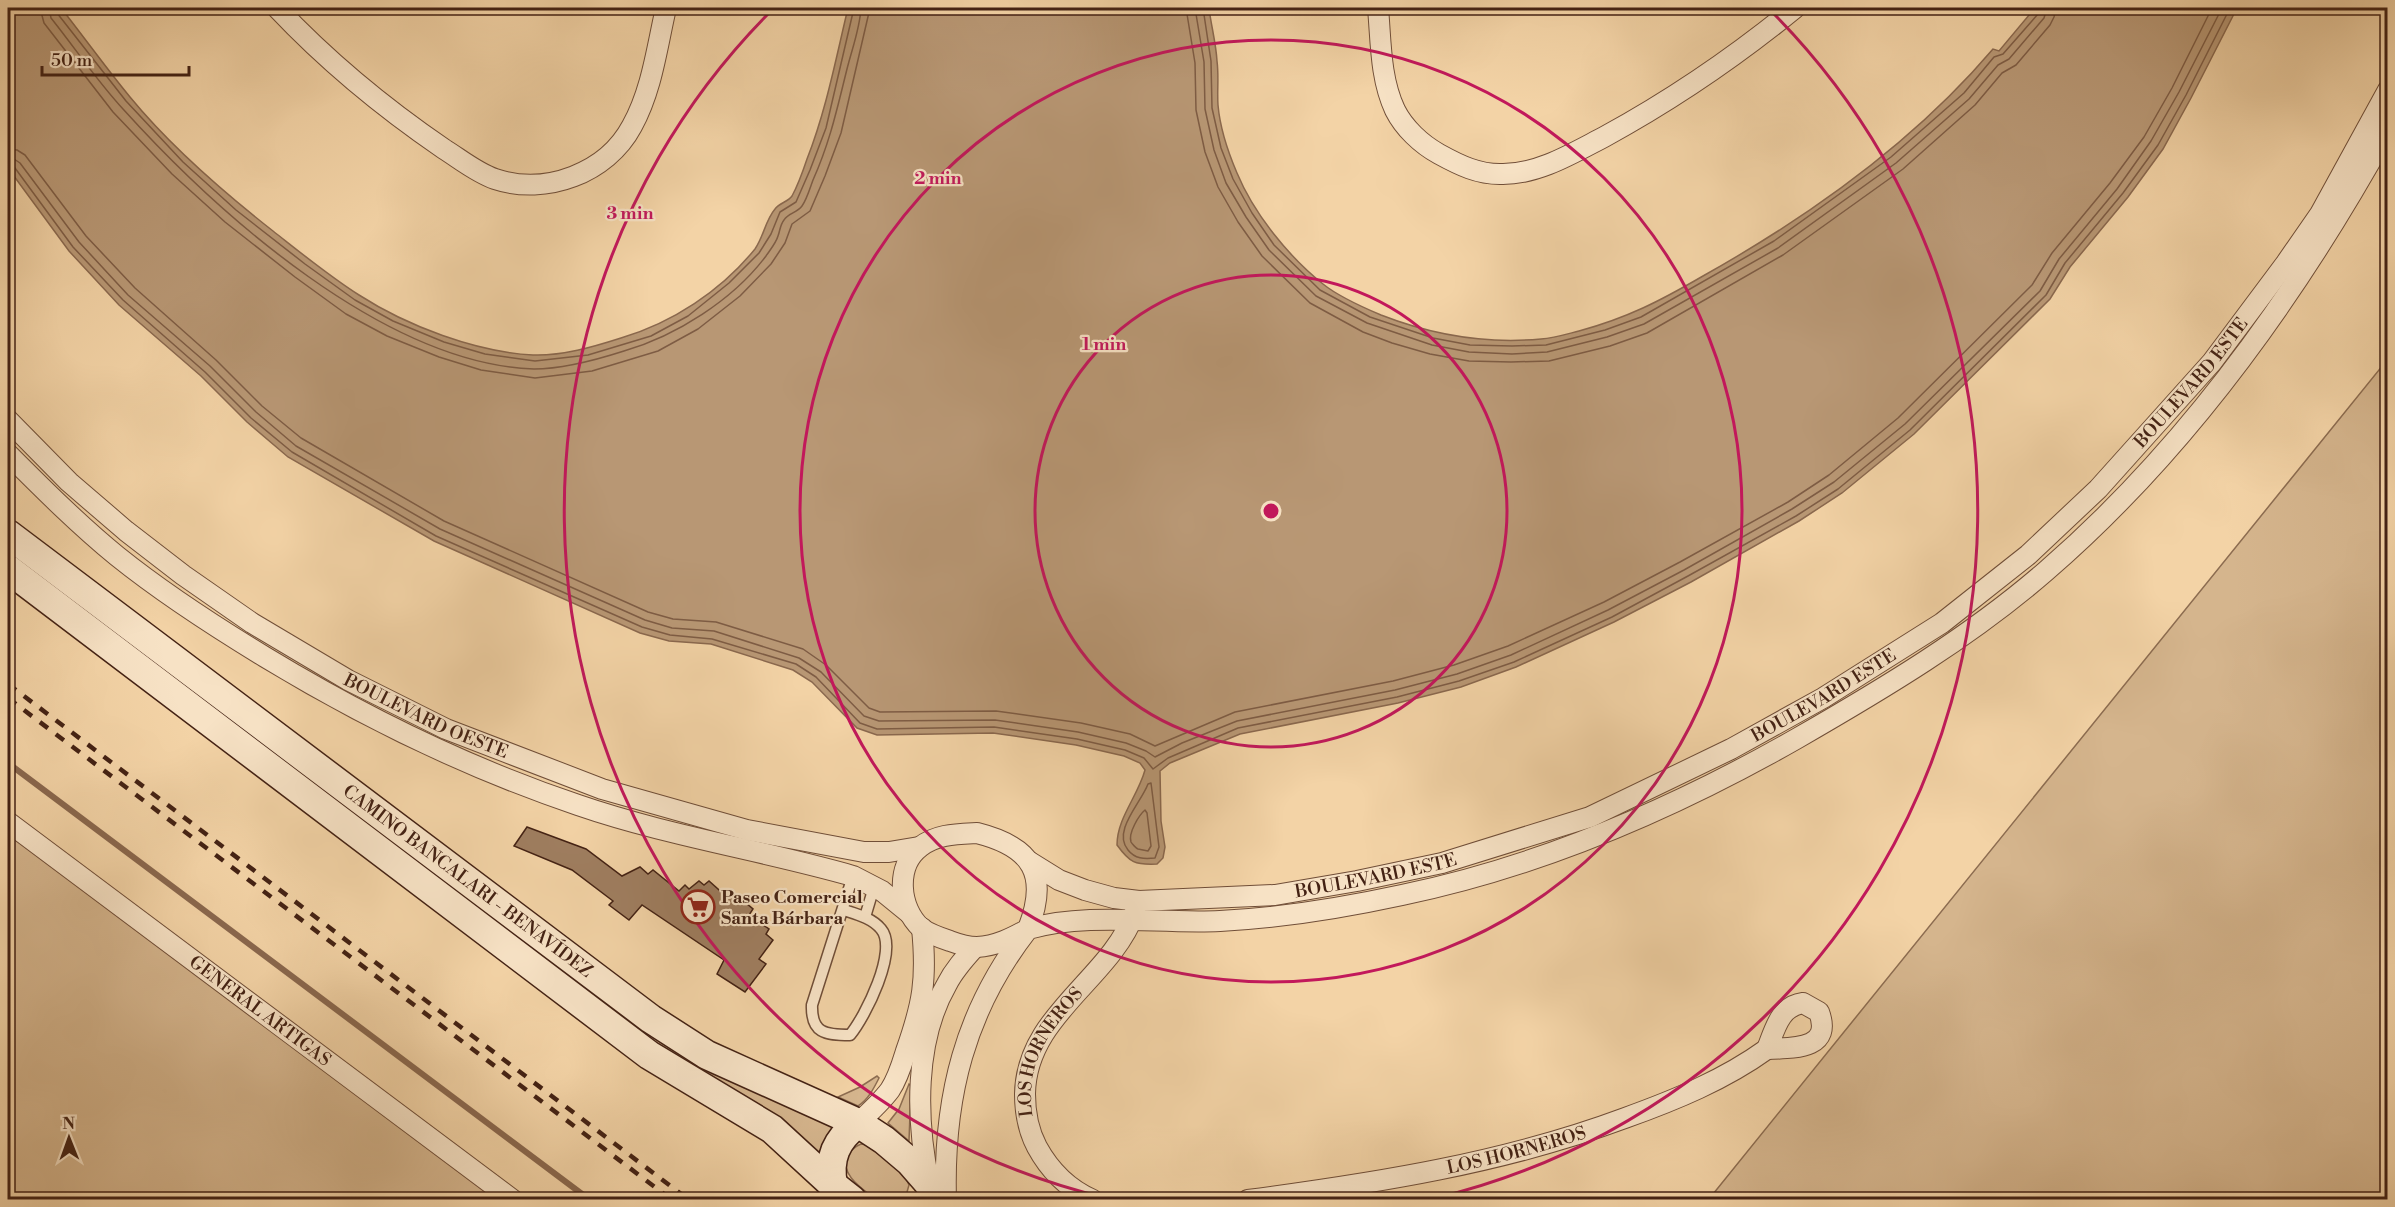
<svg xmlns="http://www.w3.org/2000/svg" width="2395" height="1207" font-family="'Libre Bodoni',serif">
	<rect width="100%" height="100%" fill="#f3d3a6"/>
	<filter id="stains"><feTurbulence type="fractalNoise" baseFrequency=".00333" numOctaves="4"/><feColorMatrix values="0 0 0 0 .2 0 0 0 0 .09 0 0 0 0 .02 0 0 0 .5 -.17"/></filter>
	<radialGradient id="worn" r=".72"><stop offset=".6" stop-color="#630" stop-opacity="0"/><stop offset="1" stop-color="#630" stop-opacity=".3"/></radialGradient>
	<g fill="#d5b58d" stroke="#8c6c50" stroke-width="1.5">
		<path d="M2387 360V1199H1709Z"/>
		<path d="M8 551 471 901 836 1125 821 1151 819 1154 694 1072 8 558Z"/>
		<path d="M8 829 523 1199H8Z"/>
		<path d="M877 1076 879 1078C874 1088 868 1100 858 1106L838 1097 860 1087Z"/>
		<path d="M909 1084 911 1086 909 1141 888 1123 899 1109Z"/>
		<path d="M861 1144 867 1145 904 1174 909 1185 905 1199H875C863 1189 840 1175 847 1157 850 1150 854 1147 861 1144Z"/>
	</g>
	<path fill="#b89774" stroke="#8a684e" stroke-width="1.5" d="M8 8H61C84 37 106 68 130 97 171 147 222 191 273 231 301 253 329 276 359 295 407 326 476 352 533 355 562 356 593 347 621 338 672 323 721 291 755 249 764 236 765 221 775 209 779 203 788 202 792 196 798 185 803 171 807 159 826 111 836 58 848 8H1209C1211 25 1216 43 1217 61 1219 76 1217 91 1218 105 1220 128 1228 152 1237 173 1254 214 1289 257 1323 284 1339 297 1362 307 1381 315 1432 335 1486 344 1541 339 1554 338 1567 334 1579 331 1627 318 1660 301 1703 276 1810 216 1914 142 1993 49L1999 51 2035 8H2237L2191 98 2163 149 2128 197 2070 267 2050 299 1914 434 1842 493 1799 521 1691 582 1614 622 1516 667 1461 687 1398 703 1240 734 1170 763 1160 771 1161 821 1165 847 1163 858 1157 864C1135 865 1130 863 1117 845 1117 818 1138 796 1145 770L1140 763 1124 756 1076 745 993 733 877 735 857 728 812 682 793 670 711 644 669 641 640 633 434 541 288 457 247 422 201 376 119 305 69 251 8 168Z"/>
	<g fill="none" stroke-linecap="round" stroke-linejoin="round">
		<g stroke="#7e5c44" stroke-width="1.5">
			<path d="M40 8 44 23 113 112 172 174 225 222 295 277 346 314 387 336 439 357 481 370 535 378 592 371 658 351 698 329 740 296 771 264 785 243 792 224 810 211 825 176 841 133 870 8"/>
			<path d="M49 8 51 18C75 48 97 81 123 109 218 214 385 364 534 369 564 369 596 360 624 351 676 336 733 300 766 256 770 250 776 243 778 236 780 231 780 225 784 220 788 213 797 213 802 206 807 199 810 188 813 180 830 142 837 109 847 69 852 49 860 28 861 8"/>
			<path d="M56 8 57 13 126 101 183 162 236 210 305 264 355 300 393 321 444 342 485 354 535 361 588 355 651 336 688 316 729 283 759 253 771 234 780 212 796 202 810 170 826 128 854 8"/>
			<path d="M1186 8 1195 63 1196 110 1205 152 1218 187 1238 222 1262 256 1310 303 1363 332 1392 343 1430 354 1469 361 1511 362 1549 361 1610 346 1647 333 1783 255 1903 169 1975 105 2002 73 2016 65 2050 25 2054 17 2056 8"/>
			<path d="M1195 8 1204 62 1205 109 1214 150 1226 183 1246 217 1269 250 1316 296 1367 323 1432 345 1469 352 1512 354 1547 352 1607 337 1644 324 1778 248 1896 163 1969 99 1998 65 2009 59 2044 18 2047 8"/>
			<path d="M1203 8 1211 61 1212 108 1221 148 1233 179 1252 213 1274 245 1320 290 1370 317 1433 338 1470 345 1512 346 1546 345 1605 330 1641 317 1774 241 1891 157 1964 93 1994 57 2003 54 2038 14 2039 8"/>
			<path d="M8 149 17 150 25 155 86 236 135 288 216 360 262 406 301 438 444 521 648 612 673 619 716 622 803 649 826 665 869 708 880 712 996 711 1081 723 1130 734 1155 746 1235 712 1393 681 1454 665 1508 646 1604 602 1680 562 1788 502 1829 475 1898 418 2032 285 2052 253 2110 183 2144 137 2172 88 2212 8"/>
			<path d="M8 158 14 159 20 163 79 242 128 295 210 366 256 412 296 446 440 529 645 620 672 628 714 631 799 658 821 672 864 716 879 721 995 720 1078 732 1126 743 1146 751 1155 757 1182 743 1237 721 1395 690 1457 674 1511 655 1608 610 1684 570 1792 509 1834 482 1905 424 2040 291 2059 259 2117 189 2151 141 2179 92 2222 8"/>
			<path d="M8 165 15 168 73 247 123 300 205 372 251 418 292 452 436 536 642 627 670 635 712 639 796 664 816 677 860 723 877 729 994 727 1077 739 1125 750 1144 758 1153 769 1168 758 1238 728 1397 697 1459 681 1514 662 1612 617 1688 576 1796 516 1838 489 1910 430 2046 295 2065 263 2123 193 2158 145 2186 95 2230 8"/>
			<path d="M1151 783 1159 847 1155 858C1144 859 1135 859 1128 850 1112 831 1141 803 1148 784Z"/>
			<path d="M1145 810 1147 813 1151 846 1148 851 1138 849C1136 848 1132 844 1131 842 1128 833 1139 815 1145 810Z"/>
		</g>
		<path stroke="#8a684e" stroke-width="6" d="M8 763 590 1200"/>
	</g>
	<path fill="#9f7e60" stroke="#442214" stroke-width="1.5" d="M527 827 586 849 622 876 640 867 648 874 653 870 679 891 685 885 689 889 699 881 704 885 709 881 727 897 734 893 753 909 749 915 769 929 766 934 773 940 759 959 766 964 745 992 717 974 724 960 642 905 629 920 609 905 613 901 572 870 514 846Z"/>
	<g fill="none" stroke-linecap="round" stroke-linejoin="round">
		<defs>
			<g id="service">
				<path d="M844 910C856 914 872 918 881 929 899 950 865 1017 850 1035 825 1035 811 1033 812 1005L853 876"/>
				<path d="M865 917 874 887"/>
			</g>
			<g id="minor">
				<path d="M277 8C327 61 384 108 444 149 460 159 477 173 495 179 546 196 607 173 632 126 652 90 657 47 666 8"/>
				<path d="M1378 8C1381 41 1380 78 1395 110 1404 128 1421 144 1439 154 1459 165 1479 175 1503 174 1539 174 1573 153 1604 137 1672 100 1735 57 1795 8"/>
				<path id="s1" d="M8 420 69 482 126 531 183 575 252 623 348 680 446 729 602 789 747 830 864 852H889L919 847"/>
				<path d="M8 454C43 489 79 525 117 556 163 593 214 626 265 657 364 717 468 768 578 805 668 836 762 850 853 876L882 891 909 913"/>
				<path id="s2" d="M8 822 513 1200"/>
				<path d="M977 833C1033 847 1049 875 1028 929 1012 938 996 946 977 947 968 947 958 944 950 941 941 938 929 934 921 928 899 908 895 866 920 847 936 834 957 834 977 833Z"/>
				<path id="s3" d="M1030 862 1059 880 1085 890 1114 898 1139 901 1275 895 1357 881 1442 863 1590 817 1731 749 1823 698 1942 623 2028 555 2098 489 2212 362 2286 263 2320 214 2388 90"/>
				<path d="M1803 1003 1819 1012C1833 1050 1793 1048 1767 1049 1775 1029 1780 1006 1803 1003Z"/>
				<path d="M858 1123C869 1113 881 1102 890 1090 898 1078 902 1064 906 1051 923 1003 927 979 922 928"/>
				<path d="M929 1182C916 1120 914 1041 947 984 954 970 964 959 975 947"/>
				<path d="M946 1200C943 1097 965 1010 1028 929 1089 912 1157 924 1220 921 1281 918 1342 908 1402 895 1542 866 1673 809 1796 739 1883 689 1970 637 2046 571 2187 449 2298 293 2388 130"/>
				<path id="s4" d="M1093 1200C1068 1189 1049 1169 1037 1147 1028 1130 1025 1113 1025 1094 1026 1015 1110 980 1135 912"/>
				<path id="s5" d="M1248 1200C1376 1183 1504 1163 1625 1118 1675 1100 1724 1080 1767 1049"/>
			</g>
			<g id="secondary">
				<path id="s6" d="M8 534 651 1019 707 1055 858 1123 884 1140 910 1162 943 1200"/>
				<path d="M8 569 649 1055 772 1129 833 1185 852 1200"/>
				<path d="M833 1185C828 1158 836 1140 858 1123"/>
			</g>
		</defs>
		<use href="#service" stroke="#704e38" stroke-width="13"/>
		<use href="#minor" stroke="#704e38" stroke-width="22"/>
		<use href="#secondary" stroke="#442214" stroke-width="31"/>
		<use href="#service" stroke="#f7e2c5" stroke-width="10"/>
		<use href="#minor" stroke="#f7e2c5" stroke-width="20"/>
		<use href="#secondary" stroke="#f7e2c5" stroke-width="28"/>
		<g stroke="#442214" stroke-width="4.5" stroke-dasharray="10 10" stroke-linecap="butt">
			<path d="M8 684 689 1200"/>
			<path d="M8 698 672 1200"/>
		</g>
	</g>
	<g fill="none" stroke="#c2185b" stroke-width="3">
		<circle cx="1271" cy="511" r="236"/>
		<circle cx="1271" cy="511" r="471"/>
		<path d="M1106 1198A707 707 0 0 1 771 11M1771 11A707 707 0 0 1 1436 1198"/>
	</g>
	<defs>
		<symbol id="supermarket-ring" viewBox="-11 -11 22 22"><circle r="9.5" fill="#f7e2c5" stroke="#8f2418" stroke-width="1.5"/><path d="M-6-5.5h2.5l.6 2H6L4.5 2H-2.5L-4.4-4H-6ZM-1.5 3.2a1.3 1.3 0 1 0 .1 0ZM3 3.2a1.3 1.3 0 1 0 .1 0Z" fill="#8f2418"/></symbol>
	</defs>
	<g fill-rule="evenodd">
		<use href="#supermarket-ring" x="679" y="888" width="38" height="38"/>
	</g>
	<g text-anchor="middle" stroke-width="4.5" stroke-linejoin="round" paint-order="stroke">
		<g font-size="18" fill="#442214" stroke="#f7e2c5">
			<text dy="6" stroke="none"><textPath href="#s3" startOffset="1328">BOULEVARD ESTE</textPath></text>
			<text dy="6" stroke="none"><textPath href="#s3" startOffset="842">BOULEVARD ESTE</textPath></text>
			<text dy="6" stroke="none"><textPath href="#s1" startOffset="516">BOULEVARD OESTE</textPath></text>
			<text dy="6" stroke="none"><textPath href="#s3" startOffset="356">BOULEVARD ESTE</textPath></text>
			<text dy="6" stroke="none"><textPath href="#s6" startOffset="576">CAMINO BANCALARI - BENAVÍDEZ</textPath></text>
			<text dy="6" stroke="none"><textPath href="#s2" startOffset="315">GENERAL ARTIGAS</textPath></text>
			<text dy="6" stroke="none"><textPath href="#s4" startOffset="182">LOS HORNEROS</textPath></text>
			<text dy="6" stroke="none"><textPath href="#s5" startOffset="273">LOS HORNEROS</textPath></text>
		</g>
		<g font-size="18" font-weight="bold" fill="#442214" stroke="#f7e2c5" text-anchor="start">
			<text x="721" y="903">Paseo Comercial<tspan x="721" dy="21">Santa Bárbara</tspan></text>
		</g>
	</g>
	<circle cx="1271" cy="511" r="9" fill="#c2185b" stroke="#f7e2c5" stroke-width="3"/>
	<g font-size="18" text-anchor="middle" font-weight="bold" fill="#c2185b" stroke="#f7e2c5" stroke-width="4.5" stroke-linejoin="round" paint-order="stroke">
		<text x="938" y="184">2 min</text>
		<text x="630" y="219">3 min</text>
		<text x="1104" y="350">1 min</text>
	</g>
	<rect width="2395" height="1207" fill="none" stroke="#f3d3a6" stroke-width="30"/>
	<rect x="9" y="9" width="2377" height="1189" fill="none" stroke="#442214" stroke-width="3"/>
	<rect x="15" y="15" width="2365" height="1177" fill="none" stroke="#442214" stroke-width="1.5"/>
	<g transform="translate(69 1138) rotate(359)" stroke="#f7e2c5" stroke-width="4.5" paint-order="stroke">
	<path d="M0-4.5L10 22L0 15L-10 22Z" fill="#442214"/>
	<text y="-9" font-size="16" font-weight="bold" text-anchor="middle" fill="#442214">N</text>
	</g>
	<path d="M42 66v9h147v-9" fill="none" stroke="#442214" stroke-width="3"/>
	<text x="51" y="66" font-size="18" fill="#442214" stroke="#f7e2c5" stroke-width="4.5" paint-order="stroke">50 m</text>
	<rect width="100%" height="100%" filter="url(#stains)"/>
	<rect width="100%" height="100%" fill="url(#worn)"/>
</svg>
